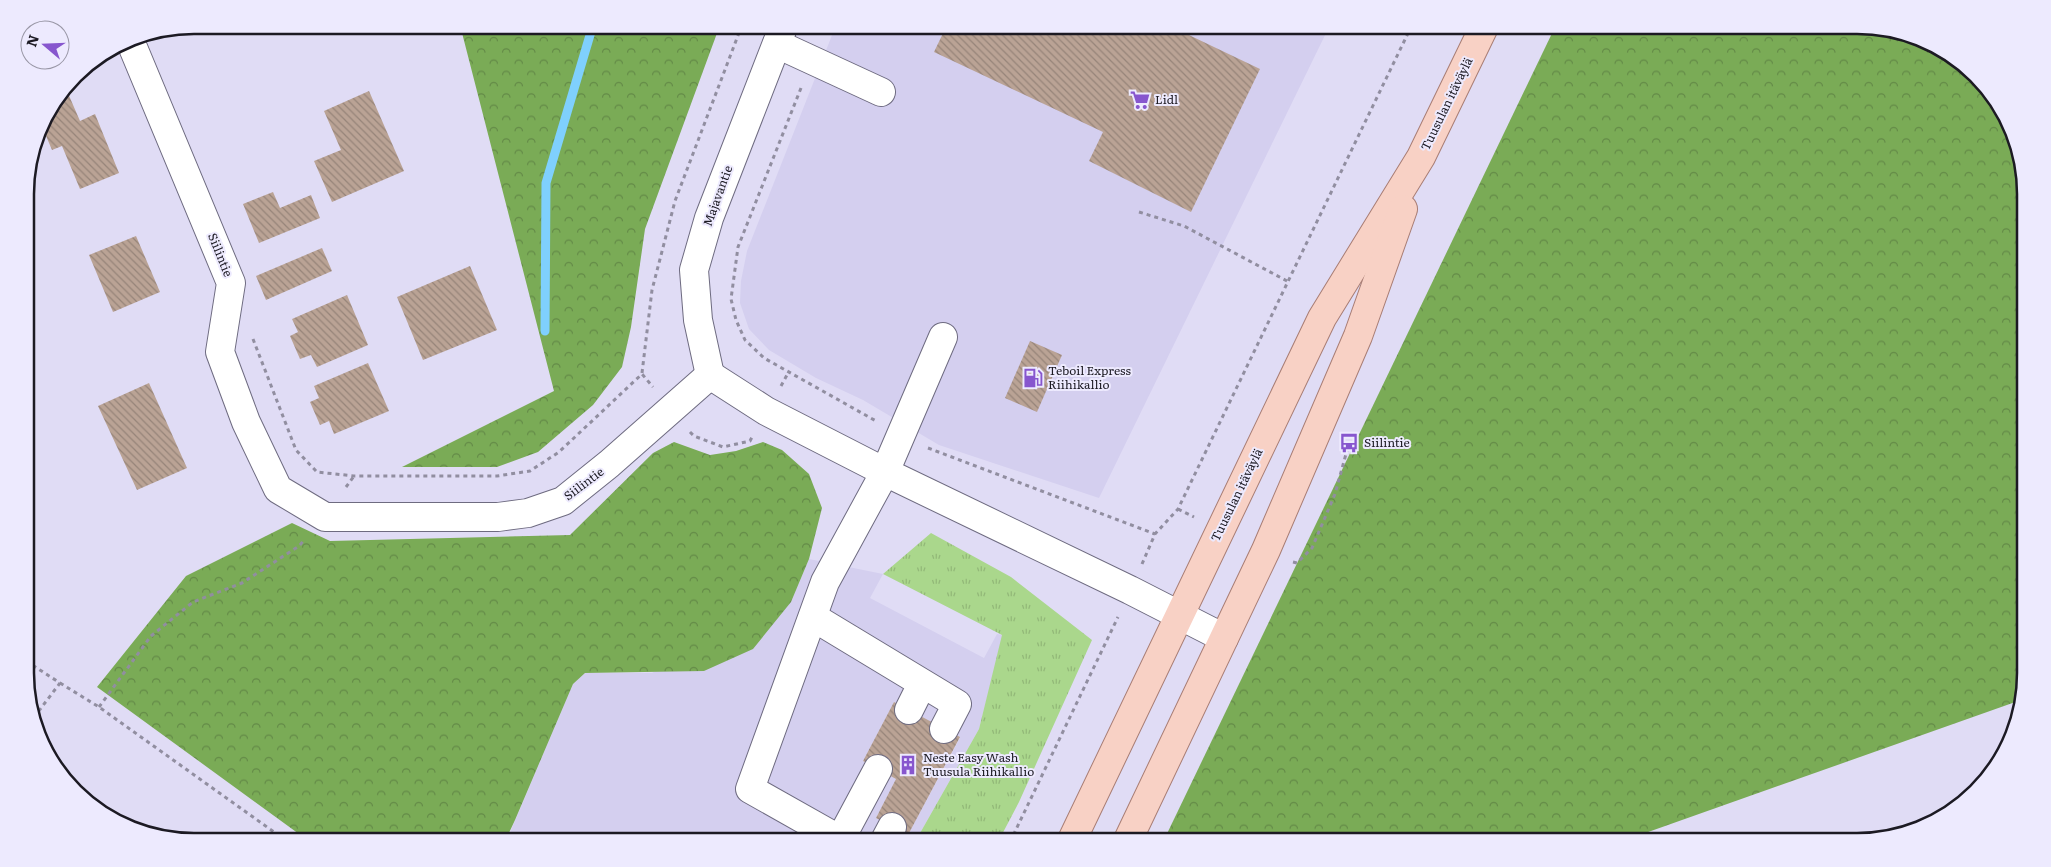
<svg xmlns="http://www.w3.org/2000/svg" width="2051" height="867" font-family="Literata,serif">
	<defs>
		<pattern id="grass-tufts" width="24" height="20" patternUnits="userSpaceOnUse" patternTransform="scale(1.25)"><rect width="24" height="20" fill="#aad78c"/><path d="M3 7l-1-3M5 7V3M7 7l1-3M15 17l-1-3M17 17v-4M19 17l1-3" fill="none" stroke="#92b878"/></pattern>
		<pattern id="forest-crowns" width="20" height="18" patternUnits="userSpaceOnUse" patternTransform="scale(1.25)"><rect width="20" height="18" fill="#7aab56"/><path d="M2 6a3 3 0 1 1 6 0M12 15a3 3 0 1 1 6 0" fill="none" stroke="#638a47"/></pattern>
		<pattern id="building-back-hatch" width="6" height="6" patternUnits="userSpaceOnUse" patternTransform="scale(1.25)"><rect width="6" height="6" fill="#baa395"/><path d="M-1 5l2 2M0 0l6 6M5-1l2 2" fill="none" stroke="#968479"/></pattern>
	</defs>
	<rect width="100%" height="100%" fill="#e0dcf5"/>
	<g fill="#d4cfef" fill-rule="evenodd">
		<path d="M836 25H1330L1099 498 939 445 863 400 816 378 769 350 749 329 740 303 741 281 747 251Z"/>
		<path d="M809 559 883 574 870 598 984 658 997 634 1003 635 979 729 915 842H506L573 684 585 673H652L791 602ZM894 702 960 738 908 835 876 818 896 779 863 761Z"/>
	</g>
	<path fill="url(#grass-tufts)" d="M931 533 1011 577 1092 640 1019 802 998 842H915L979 729 1002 635 883 574Z"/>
	<g fill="url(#forest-crowns)">
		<path d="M460 25H720L645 229 631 327 622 367 593 405 538 452 497 467H402L554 391Z"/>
		<path d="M1556 25H1857L1922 38 1991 91 2025 172 2026 674 2021 700 1620 842H1163Z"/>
		<path d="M674 442 710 455 736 451 763 442 782 450 809 474 822 508 809 559 791 602 753 649 704 671 585 673 573 684 515 820 507 837 503 842H310L97 687 186 576 292 523 330 541 570 535 653 453Z"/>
	</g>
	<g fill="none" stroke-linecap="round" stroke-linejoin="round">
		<path stroke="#7fd0fd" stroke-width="9" d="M545 331 546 183 593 25"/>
	</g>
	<g fill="url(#building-back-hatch)">
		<path d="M947 25H1168L1260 69 1191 212 1089 161 1103 132 934 52Z"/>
		<path d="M67 91 80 121 95 114 119 173 80 189 62 146 52 150 41 124 42 119 63 93Z"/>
		<path d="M369 91 404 171 332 202 314 161 341 150 324 111Z"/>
		<path d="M273 192 280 208 311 195 320 218 259 243 243 204Z"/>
		<path d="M136 236 160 292 113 312 89 255Z"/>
		<path d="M322 248 332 271 266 300 256 276Z"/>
		<path d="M470 266 497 330 423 360 397 297Z"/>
		<path d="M347 295 368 345 317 367 311 355 300 359 290 336 298 332 292 319Z"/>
		<path d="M1030 341 1062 355 1037 412 1005 398Z"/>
		<path d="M368 363 389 411 334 434 329 421 320 425 310 402 319 398 314 386Z"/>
		<path d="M149 383 187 468 137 490 98 406Z"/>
		<path d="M26 501 34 519 26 522Z"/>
		<path d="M894 702 960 737 908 835 876 818 896 779 863 761Z"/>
	</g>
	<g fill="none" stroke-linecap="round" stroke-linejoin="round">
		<defs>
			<g id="minor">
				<path d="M129 38 231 283 220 352 246 422 278 489 325 517H498L528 513 563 501 609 464 710 375"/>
				<path d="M777 44 881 92"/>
				<path d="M710 375 766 411 885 472 1130 590 1224 638"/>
				<path d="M710 375 698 320 694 270 709 218 784 25"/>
				<path d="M813 617 957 704 944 729"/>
				<path d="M909 710 922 684"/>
				<path d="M840 840 878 769"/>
				<path d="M844 842 750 789 825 582 885 472 943 337"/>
				<path d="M884 842 892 827"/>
			</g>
			<g id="major">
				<path d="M1071 842 1322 318 1421 157 1485 25"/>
				<path d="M1127 842 1266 550 1358 336 1403 209"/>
			</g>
		</defs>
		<use href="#minor" stroke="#6e6b80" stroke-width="30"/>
		<use href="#major" stroke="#a87d74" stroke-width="30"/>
		<g stroke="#918ea0" stroke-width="3" stroke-dasharray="4 4" stroke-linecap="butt">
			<path d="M823 34 827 25"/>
			<path d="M801 88 738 247 731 299 736 320 745 340 764 358 876 421"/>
			<path d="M1139 212 1184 226 1287 281"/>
			<path d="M253 339 296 450 317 472 354 476H497L530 471 559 452 642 374 653 387"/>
			<path d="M642 373 652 290 675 201 742 25"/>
			<path d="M781 386 788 373"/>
			<path d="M690 432 694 436 723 447 750 441 752 437"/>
			<path d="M928 448 1155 534"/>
			<path d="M346 487 354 476"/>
			<path d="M1178 509 1194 517"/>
			<path d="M1293 562 1297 563 1312 548 1335 494 1349 443"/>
			<path d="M1142 564 1155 534 1178 509 1412 25"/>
			<path d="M26 661 60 683 35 716"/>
			<path d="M60 683 99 707 288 842"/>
			<path d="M99 707 151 636 193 602 242 583 299 546 305 539"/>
			<path d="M1010 842 1118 617"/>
		</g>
		<use href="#minor" stroke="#fff" stroke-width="28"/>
		<use href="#major" stroke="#f8d1c5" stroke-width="28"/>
	</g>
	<defs>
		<symbol id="supermarket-bare" viewBox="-9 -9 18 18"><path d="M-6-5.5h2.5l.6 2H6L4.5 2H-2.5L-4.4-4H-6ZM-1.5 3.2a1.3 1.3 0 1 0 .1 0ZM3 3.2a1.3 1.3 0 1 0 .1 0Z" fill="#8756ce" stroke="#edeafe" stroke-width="2.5" paint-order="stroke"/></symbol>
		<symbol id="fuel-bare" viewBox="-9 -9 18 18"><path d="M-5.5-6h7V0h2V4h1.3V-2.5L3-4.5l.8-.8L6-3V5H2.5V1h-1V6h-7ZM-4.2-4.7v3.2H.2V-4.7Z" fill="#8756ce" stroke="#edeafe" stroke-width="2.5" paint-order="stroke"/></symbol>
		<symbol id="bus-bare" viewBox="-9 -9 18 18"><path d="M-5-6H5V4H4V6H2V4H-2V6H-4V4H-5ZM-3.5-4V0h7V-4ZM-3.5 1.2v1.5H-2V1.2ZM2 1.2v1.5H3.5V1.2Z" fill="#8756ce" stroke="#edeafe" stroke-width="2.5" paint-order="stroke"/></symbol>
		<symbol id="building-bare" viewBox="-9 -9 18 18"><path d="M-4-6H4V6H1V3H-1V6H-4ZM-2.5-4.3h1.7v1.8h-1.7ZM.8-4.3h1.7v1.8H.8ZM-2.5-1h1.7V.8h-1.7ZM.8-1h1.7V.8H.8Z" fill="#8756ce" stroke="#edeafe" stroke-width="2.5" paint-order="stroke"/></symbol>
	</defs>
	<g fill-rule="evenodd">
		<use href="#supermarket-bare" x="1126" y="86" width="28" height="28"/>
		<use href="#fuel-bare" x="1019" y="364" width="28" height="28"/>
		<use href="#bus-bare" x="1335" y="429" width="28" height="28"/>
		<use href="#building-bare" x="894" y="751" width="28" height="28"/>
	</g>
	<g text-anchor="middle" stroke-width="4" stroke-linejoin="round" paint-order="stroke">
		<g font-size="12" fill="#1c1a23" stroke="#edeafe" text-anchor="start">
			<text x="1155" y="104">Lidl</text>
			<text x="1048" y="375">Teboil Express<tspan x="1048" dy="14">Riihikallio</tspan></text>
			<text x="1364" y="447">Siilintie</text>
			<text x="923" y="762">Neste Easy Wash<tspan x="923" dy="14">Tuusula Riihikallio</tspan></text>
		</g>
		<g font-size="12" fill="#1c1a23" stroke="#edeafe">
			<text transform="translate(1447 104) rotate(-64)" y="4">Tuusulan itäväylä</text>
			<text transform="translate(718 196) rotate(-70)" y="4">Majavantie</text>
			<text transform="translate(220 255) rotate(68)" y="4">Siilintie</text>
			<text transform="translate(584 484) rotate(-37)" y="4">Siilintie</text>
			<text transform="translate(1237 495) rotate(-64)" y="4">Tuusulan itäväylä</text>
		</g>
	</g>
	<path d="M0 0H2051V867H0ZM194 34H1857A160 160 0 0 1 2017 194V673A160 160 0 0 1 1857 833H194A160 160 0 0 1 34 673V194A160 160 0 0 1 194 34Z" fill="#edeafe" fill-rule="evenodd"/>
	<path fill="none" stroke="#1c1a23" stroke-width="2.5" d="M194 34H1857A160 160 0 0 1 2017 194V673A160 160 0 0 1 1857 833H194A160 160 0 0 1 34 673V194A160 160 0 0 1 194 34Z"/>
	<g transform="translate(45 45) rotate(289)"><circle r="24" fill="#edeafe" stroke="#9997a6"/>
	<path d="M0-4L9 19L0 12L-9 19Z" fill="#8756ce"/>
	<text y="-8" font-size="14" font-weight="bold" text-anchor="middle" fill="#1c1a23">N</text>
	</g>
</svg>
